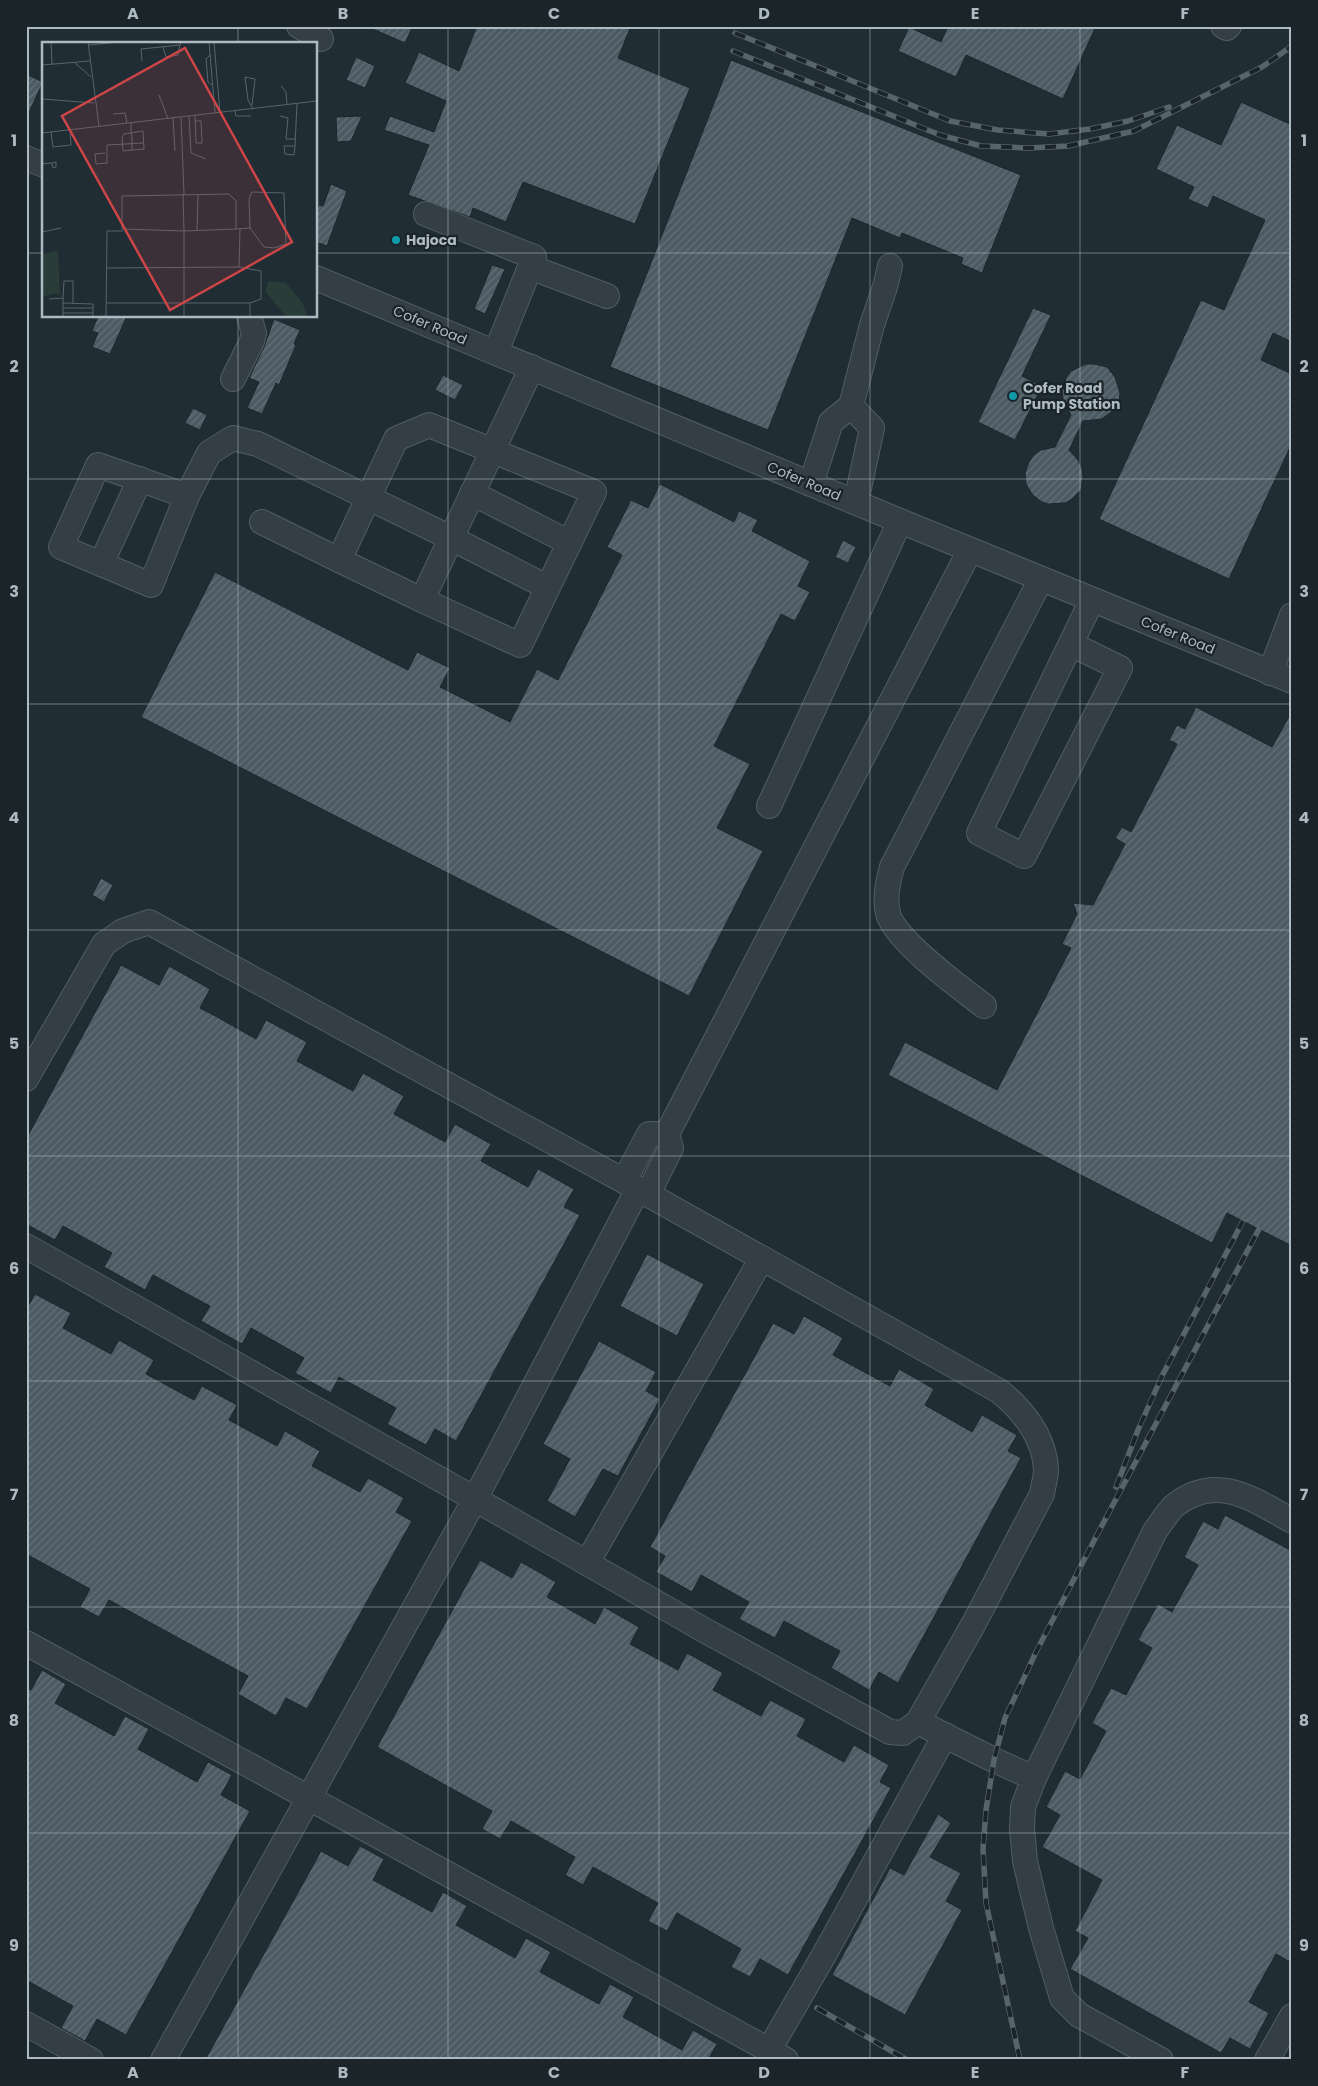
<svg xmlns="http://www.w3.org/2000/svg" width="1318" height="2086" font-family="Poppins,sans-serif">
	<defs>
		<pattern id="building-hatch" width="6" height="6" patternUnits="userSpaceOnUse" patternTransform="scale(1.25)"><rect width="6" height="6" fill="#4c5a63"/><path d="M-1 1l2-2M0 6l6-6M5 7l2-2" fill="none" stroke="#637078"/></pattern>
	</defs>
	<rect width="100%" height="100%" fill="#212d34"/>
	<g fill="url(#building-hatch)" stroke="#1c262b">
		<path d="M366 26H413L405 43Z"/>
		<path d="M477 26H631L618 58 690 88 635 224 523 182 506 222 473 208 470 217 408 195 429 145 384 130 390 116 434 132 446 101 405 83 419 52 459 71Z"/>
		<path d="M948 26H1096L1063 99 966 55 956 77 898 51 909 27 941 42Z"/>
		<path d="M356 57 375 66 365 88 346 80Z"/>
		<path d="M731 60 1021 175 982 273 961 264 963 258 902 233 900 238 852 218 768 430 610 367Z"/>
		<path d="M26 74 43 82 26 119Z"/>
		<path d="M1241 102 1292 125V342L1273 333 1261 360 1292 374V443L1229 579 1099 519 1201 300 1224 310 1265 220 1213 196 1208 208 1188 199 1194 187 1156 169 1177 125 1221 145Z"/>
		<path d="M362 116 351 141 337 142 336 117Z"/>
		<path d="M331 184 347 191 327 246 316 242V212L319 205 323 206Z"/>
		<path d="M492 265 505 269 485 314 474 309Z"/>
		<path d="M1033 308 1051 315 1022 376 1042 386 1015 440 978 422Z"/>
		<path d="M98 316H127L110 354 92 347 98 333 92 331Z"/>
		<path d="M274 319 300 330 294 344 296 345 279 385 276 383 262 414 247 408 259 382 249 378 264 347Z"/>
		<path d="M1086 364H1094L1107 367 1115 377 1120 393 1119 401 1115 409 1102 419 1083 421 1069 450 1078 460 1082 468 1083 476 1081 490 1072 499 1065 503 1048 504 1040 501 1032 494 1026 484 1025 473 1029 462 1034 455 1041 450 1055 447 1071 415 1063 400 1062 389 1066 378 1071 371Z"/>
		<path d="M443 375 463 385 455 400 435 390Z"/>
		<path d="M193 408 207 415 200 430 185 423Z"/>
		<path d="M660 484 734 522 739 511 758 520 752 531 810 561 798 586 810 592 795 621 781 614 714 746 750 764 717 828 763 851 689 996 141 717 215 572 408 670 417 652 450 668 440 687 510 722 537 669 558 680 622 555 607 547 631 500 648 508Z"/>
		<path d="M843 540 856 547 848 563 835 557Z"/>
		<path d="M1196 707 1272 747 1292 711V1246L1227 1213 1212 1243 888 1075 905 1042 997 1090 1071 948 1062 944 1077 914 1073 903 1093 905 1125 844 1115 838 1122 827 1131 832 1177 744 1169 740 1177 725 1185 729Z"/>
		<path d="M101 878 113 885 104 902 92 895Z"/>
		<path d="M121 965 159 985 169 966 210 989 200 1008 219 1018 256 1039 266 1020 307 1042 297 1061 353 1091 363 1073 404 1096 394 1114 445 1142 455 1124 491 1144 481 1161 528 1187 538 1169 574 1189 564 1207 580 1215 456 1441 435 1429 426 1445 387 1424 396 1408 339 1377 331 1393 295 1373 304 1358 290 1350 251 1328 242 1344 201 1321 210 1306 193 1297 153 1275 145 1290 104 1267 112 1253 63 1226 55 1240 26 1224V1139Z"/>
		<path d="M647 1254 704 1284 677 1336 620 1306Z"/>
		<path d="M35 1294 71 1313 63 1328 111 1354 119 1340 154 1360 146 1374 194 1400 202 1386 237 1405 229 1420 277 1446 285 1431 320 1451 312 1466 360 1492 368 1478 404 1498 396 1512 412 1521 307 1709 286 1698 276 1716 238 1694 248 1676 109 1600 99 1617 80 1607 90 1589 26 1554V1310Z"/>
		<path d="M804 1316 843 1338 833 1355 855 1367 890 1386 899 1369 934 1389 925 1405 972 1432 982 1415 1017 1435 1008 1451 1021 1458 898 1683 879 1672 869 1690 831 1668 840 1651 784 1621 775 1638 739 1619 749 1602 701 1575 692 1592 656 1572 665 1556 650 1547 773 1323 794 1334Z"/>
		<path d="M599 1341 656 1372 646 1391 660 1399 618 1476 603 1469 575 1517 547 1501 570 1459 543 1444Z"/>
		<path d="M1225 1515 1292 1551V1963L1276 1954 1249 2002 1269 2013 1250 2049 1230 2038 1221 2053 1070 1969 1088 1938 1075 1931 1102 1880 1042 1847 1060 1815 1046 1807 1065 1771 1080 1779 1106 1731 1092 1723 1111 1688 1126 1695 1134 1680 1152 1648 1138 1640 1158 1604 1172 1612 1198 1565 1184 1557 1203 1521 1218 1529Z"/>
		<path d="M480 1560 512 1578 521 1562 556 1582 547 1597 595 1624 604 1607 639 1627 630 1644 678 1670 687 1653 723 1673 713 1690 761 1716 770 1700 806 1719 797 1736 844 1762 854 1745 889 1765 880 1782 891 1788 788 1975 760 1959 750 1977 731 1967 741 1949 677 1913 667 1931 648 1921 658 1903 593 1867 583 1885 565 1875 575 1857 511 1821 500 1839 482 1829 492 1811 377 1747Z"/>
		<path d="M42 1670 66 1684 55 1703 114 1736 125 1716 149 1729 138 1749 197 1782 208 1762 232 1775 221 1795 250 1811 126 2035 97 2019 85 2041 61 2028 73 2006 26 1980V1688L31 1690Z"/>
		<path d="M938 1814 951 1823 930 1857 961 1873 946 1901 962 1910 905 2015 832 1975 890 1868 904 1875Z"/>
		<path d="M360 1846 384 1859 373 1880 432 1912 443 1892 467 1906 456 1925 515 1958 526 1938 551 1952 540 1972 599 2004 610 1984 634 1997 623 2017 682 2050 693 2030 717 2044 708 2060H205L321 1851 348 1866Z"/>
	</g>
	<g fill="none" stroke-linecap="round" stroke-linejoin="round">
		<defs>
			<g id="minor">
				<path d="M299 26 321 39"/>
				<path d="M1223 26 1227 28 1229 26"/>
				<path d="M26 158 44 165"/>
				<path d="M426 214 534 257 496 352"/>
				<path d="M530 267 607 296"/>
				<path d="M316 278 900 521 1292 681"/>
				<path d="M233 379 252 341 254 333 249 316"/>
				<path d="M811 484 831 422 851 406"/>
				<path d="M472 493 568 542"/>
				<path d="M187 496 98 465 61 547 151 585 187 496 209 453 233 438 258 444 451 538 547 587"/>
				<path d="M856 502 872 428 851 406 872 325 885 287 890 266"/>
				<path d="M262 522 339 560"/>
				<path d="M101 564 140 479"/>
				<path d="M422 600 339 560 396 439 429 425 594 492 520 645 422 600C459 523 495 445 532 367"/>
				<path d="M1071 644 1120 668 1024 856 979 833 1092 600"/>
				<path d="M1270 673 1292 615"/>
				<path d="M769 806 900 521"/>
				<path d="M984 1006C961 988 894 940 888 913 884 898 888 881 892 867L1041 579"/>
				<path d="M26 1079 104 944 123 931 149 922 624 1181 999 1391C1023 1410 1045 1438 1046 1470 1046 1478 1043 1486 1042 1494L973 1625 918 1722 994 1760 1034 1778"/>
				<path d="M624 1181 649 1134H667"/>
				<path d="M638 1189 475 1499 704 1630 890 1732 903 1733 918 1722"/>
				<path d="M648 1194 671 1148 667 1134 970 550"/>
				<path d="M26 1246 475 1499 163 2060"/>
				<path d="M587 1563 762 1258"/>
				<path d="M26 1643 769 2050"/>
				<path d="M26 2024 91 2060"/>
				<path d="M786 2060 769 2050 824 1955 945 1735"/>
				<path d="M1161 2060 1079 2015 1062 1998 1041 1928 1025 1861 1022 1829 1023 1807 1034 1778 1155 1531C1161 1523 1167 1513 1174 1506 1216 1472 1253 1499 1292 1521"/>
				<path d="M1267 2060 1292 2016"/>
			</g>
		</defs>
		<use href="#minor" stroke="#525d63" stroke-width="26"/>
		<use href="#minor" stroke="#343f45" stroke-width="24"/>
		<defs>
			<g id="rail">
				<path d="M735 33 950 121 998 130 1049 134 1090 129 1128 121 1169 107"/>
				<path d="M733 51 940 135 981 146 1028 148 1068 146 1134 131 1262 67 1292 46"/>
				<path d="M1116 1487 1138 1430 1162 1376 1243 1221"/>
				<path d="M817 2008 907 2060"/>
				<path d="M1020 2060 986 1903 983 1849 986 1810 994 1760 1005 1718 1037 1650 1098 1533 1259 1229"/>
			</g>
		</defs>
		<use href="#rail" stroke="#57646c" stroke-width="5.5"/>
		<use href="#rail" stroke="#1a2429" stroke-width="4" stroke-dasharray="11" stroke-linecap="butt"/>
	</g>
	<path fill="none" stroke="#aebac2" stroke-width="1" stroke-opacity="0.55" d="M238 26V44M448 26V2060M659 26V2060M870 26V2060M1080 26V2060M26 253H44M316 253H1292M238 316V2060M26 479H1292M26 704H1292M26 930H1292M26 1156H1292M26 1381H1292M26 1607H1292M26 1833H1292"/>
	<g fill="#0f9aa8" stroke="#1a2429" stroke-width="2">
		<circle cx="396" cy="240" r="5"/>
		<circle cx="1013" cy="396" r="5"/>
	</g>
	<g text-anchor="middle" stroke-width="4.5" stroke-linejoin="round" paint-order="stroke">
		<g font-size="14" font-weight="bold" fill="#aebac2" stroke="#1a2429" text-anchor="start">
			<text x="406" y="245">Hajoca</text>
			<text x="1023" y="393">Cofer Road<tspan x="1023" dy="16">Pump Station</tspan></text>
		</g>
		<g font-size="14" fill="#aebac2" stroke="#1a2429">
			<text transform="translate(430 325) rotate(23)" y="5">Cofer Road</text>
			<text transform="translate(804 481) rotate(23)" y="5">Cofer Road</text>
			<text transform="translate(1178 635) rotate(22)" y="5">Cofer Road</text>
		</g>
	</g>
	<g transform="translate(42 42)">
		<rect width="275" height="275" fill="#212d34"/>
		<path d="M16 209 18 253 14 251 0 255V212ZM227 239 244 241 260 260 266 275H244L223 249Z" fill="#293c37"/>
		<path fill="none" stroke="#59656d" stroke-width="1" d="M9 0 10 22M46 0 57 84M167 0 173 71M172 0 178 71M47 3 77 0M121 5 124 15 136 13 138 3M168 13 164 17 166 40 170 43M100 19 99 7 138 3 139 0M33 21 49 35M0 23 48 19M239 44 244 50 245 63M117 53 126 77M0 57 52 61M210 63 213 37 203 35 206 58 211 67M193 69 194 74H209M71 72 83 71 85 81M147 74 149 111 164 117M153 74 154 101H160L159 79H153M238 74 246 76 244 97H253M139 75 142 152M131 76 133 109M89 81V91L90 96V108L102 107 101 89 89 91 82 92 80 95 81 109 90 108M9 90 11 105 29 103 28 88M0 91 275 59M253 104 252 113 243 112 242 104H253L255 61M63 111 53 112 54 122 65 121V103L101 101M0 122 10 121 14 120V125L11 126 10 121M141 152 142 189 194 187M198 187 197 225 219 229V257L208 261V275M155 189 156 152M0 190 19 186M65 226 197 225M21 256 22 239H31V261M7 257 21 256V275M21 261 51 262V275M65 261H208M21 266H51M21 271H51M64 275 65 189H81M142 275V189L80 187V154L187 152 194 159V187L208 186 222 205 232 206 244 202 242 151 210 150 207 157 208 186"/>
		<path fill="#ce4547" fill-opacity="0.15" stroke="#ce4547" stroke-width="2.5" d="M143 6 250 200 128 268 20 74Z"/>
		<rect width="275" height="275" fill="none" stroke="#aebac2" stroke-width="2.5"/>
	</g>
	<rect width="1318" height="2086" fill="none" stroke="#1a2429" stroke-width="55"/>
	<rect x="28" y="28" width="1262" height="2030" fill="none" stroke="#aebac2" stroke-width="2"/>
	<g font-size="16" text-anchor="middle" font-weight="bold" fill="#aebac2">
		<text x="133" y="19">A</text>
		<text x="343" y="19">B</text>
		<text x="554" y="19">C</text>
		<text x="764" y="19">D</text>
		<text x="975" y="19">E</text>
		<text x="1185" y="19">F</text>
		<text x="14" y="146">1</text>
		<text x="1304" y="146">1</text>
		<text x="14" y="372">2</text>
		<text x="1304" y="372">2</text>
		<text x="14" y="597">3</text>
		<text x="1304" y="597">3</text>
		<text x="14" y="823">4</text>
		<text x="1304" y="823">4</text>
		<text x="14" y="1049">5</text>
		<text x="1304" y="1049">5</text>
		<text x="14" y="1274">6</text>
		<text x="1304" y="1274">6</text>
		<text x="14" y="1500">7</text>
		<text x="1304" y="1500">7</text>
		<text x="14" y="1726">8</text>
		<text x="1304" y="1726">8</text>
		<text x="14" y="1951">9</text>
		<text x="1304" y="1951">9</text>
		<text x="133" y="2078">A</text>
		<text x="343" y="2078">B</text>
		<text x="554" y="2078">C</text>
		<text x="764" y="2078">D</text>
		<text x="975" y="2078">E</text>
		<text x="1185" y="2078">F</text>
	</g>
</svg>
